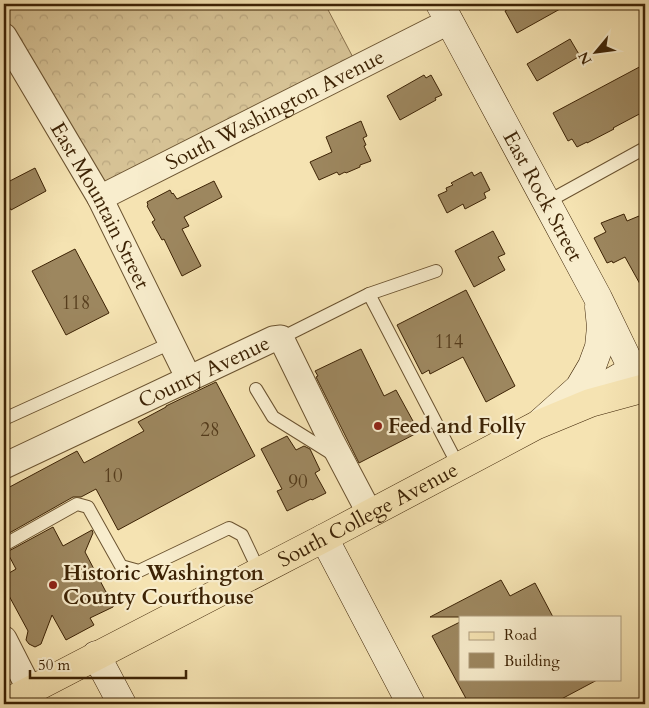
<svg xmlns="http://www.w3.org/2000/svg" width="649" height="708" font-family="Cardo,serif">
	<defs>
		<pattern id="forest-crowns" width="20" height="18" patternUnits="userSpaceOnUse" patternTransform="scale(1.25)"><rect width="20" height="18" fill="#d6c295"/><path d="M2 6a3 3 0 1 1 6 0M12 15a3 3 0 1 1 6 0" fill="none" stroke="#b9a67f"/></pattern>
	</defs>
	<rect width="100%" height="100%" fill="#f5e3b2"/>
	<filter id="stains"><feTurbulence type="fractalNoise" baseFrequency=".004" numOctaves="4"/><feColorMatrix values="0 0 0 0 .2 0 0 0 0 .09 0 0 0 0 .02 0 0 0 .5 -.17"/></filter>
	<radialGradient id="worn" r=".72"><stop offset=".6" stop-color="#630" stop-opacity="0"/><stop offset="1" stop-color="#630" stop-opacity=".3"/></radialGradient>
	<path fill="url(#forest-crowns)" stroke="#8a724d" d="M4 4H325L358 67 100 198 4 36Z"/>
	<g fill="#9d875f" stroke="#3d2305">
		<path d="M517 4H569L517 33 505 11Z"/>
		<path d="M570 39 580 56 537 81 527 64Z"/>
		<path d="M645 64V111L613 128 614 129 587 143V142L577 147 572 139 568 141 553 113Z"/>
		<path d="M424 75 426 78 431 75 442 95 435 98 436 100 400 120 387 96Z"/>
		<path d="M361 121 367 136 363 138 366 145 364 146 371 161 360 165V167L346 173 345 172 339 175 337 172 319 180 310 162 332 152 326 137Z"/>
		<path d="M35 168 46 191 11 210 4 197V184Z"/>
		<path d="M472 172 474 176 481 172 490 190 484 193 486 198 465 209 463 204 447 213 438 195 447 191 446 188 453 185 451 183Z"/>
		<path d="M214 181 222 197 184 217 189 226 182 229 201 266 182 276 164 239 162 240 152 222 155 220 147 206 148 205 147 202 170 190 172 194 173 193 177 199Z"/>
		<path d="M624 214 627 221 639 216 645 228V293L625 257 613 263 612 261 607 263 594 238 606 232 601 223Z"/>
		<path d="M493 231 505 254 498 257 505 270 474 287 455 251Z"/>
		<path d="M75 249 109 313 66 335 32 271Z"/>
		<path d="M466 290 515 386 486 402 463 357 430 374 429 370 422 374 397 325Z"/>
		<path d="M361 349 384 396 396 390 419 432 359 463 316 377 318 376 315 371Z"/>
		<path d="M216 382 255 456 118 530 96 489 81 497H73L4 536V490L77 451 84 463 144 431 138 422 166 407V406Z"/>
		<path d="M287 436 296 450 304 446 310 449 320 470 315 473 326 493 312 500 311 499 287 511 277 491 282 489 261 449Z"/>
		<path d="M53 527 63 546 92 530 93 533 85 552 106 592 112 594 115 600 113 607 90 618 94 625 66 640 52 615 41 644 35 647 29 644 26 640 28 631 8 594 4 592V576L16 569 7 552Z"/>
		<path d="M501 580 510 596 535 583 553 617H430Z"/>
		<path d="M460 622V679H599L552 704H469L432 636Z"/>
	</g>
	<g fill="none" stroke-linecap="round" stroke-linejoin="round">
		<defs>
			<g id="lane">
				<path d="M547 202 645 148"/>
				<path d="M369 294 436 271"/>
				<path d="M281 338 369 294 459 467"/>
				<path d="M256 389 273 417 334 455"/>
				<path d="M4 419 171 343"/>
				<path d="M4 545 77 504 88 507 121 566 139 571 229 528 242 535 259 571"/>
			</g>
			<g id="street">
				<path id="s1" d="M4 36 100 198 189 379"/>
				<path id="s2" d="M100 198 450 21"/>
				<path id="s3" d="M4 466 273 339 281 338 331 440 370 514"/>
				<path d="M4 639 30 690"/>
			</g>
			<g id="secondary">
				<path id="s4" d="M440 4 598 298 642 389"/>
				<path d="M575 403 632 370 645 363"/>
				<path d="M541 422 579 388 592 366 599 347 601 327 599 307"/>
				<path d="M324 538 411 704"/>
				<path d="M96 655 122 704"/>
			</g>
			<g id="primary">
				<path id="s5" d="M4 704 324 538 537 425 590 403 645 388"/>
			</g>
		</defs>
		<use href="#lane" stroke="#6b5330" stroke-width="14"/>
		<use href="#street" stroke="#6b5330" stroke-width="27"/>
		<use href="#secondary" stroke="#3d2305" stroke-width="29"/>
		<use href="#primary" stroke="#3d2305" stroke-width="29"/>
		<use href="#lane" stroke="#f8edcd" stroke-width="12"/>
		<use href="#street" stroke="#f8edcd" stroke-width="25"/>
		<use href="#secondary" stroke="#f8edcd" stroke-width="28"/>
		<use href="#primary" stroke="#f5e3b2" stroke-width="28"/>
	</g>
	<g fill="#8f2418" stroke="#f8edcd" stroke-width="2">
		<circle cx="378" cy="426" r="5"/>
		<circle cx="53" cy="585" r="5"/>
	</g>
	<g text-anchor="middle" stroke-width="4.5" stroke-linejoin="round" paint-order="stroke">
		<g font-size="19" fill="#553c1c">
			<text x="76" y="309">118</text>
			<text x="449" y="348">114</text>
			<text x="210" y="436">28</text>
			<text x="113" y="482">10</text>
			<text x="298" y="488">90</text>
		</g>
		<g font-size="21" fill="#3d2305" stroke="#f8edcd">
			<text dy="7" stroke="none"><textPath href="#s2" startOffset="196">South Washington Avenue</textPath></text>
			<text dy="7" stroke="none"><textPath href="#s4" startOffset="218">East Rock Street</textPath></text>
			<text dy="7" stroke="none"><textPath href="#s1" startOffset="195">East Mountain Street</textPath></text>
			<text dy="7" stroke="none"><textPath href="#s3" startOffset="221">County Avenue</textPath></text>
			<text dy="7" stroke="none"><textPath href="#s5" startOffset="410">South College Avenue</textPath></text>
		</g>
		<g font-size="21" font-weight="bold" fill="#3d2305" stroke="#f8edcd" text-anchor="start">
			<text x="388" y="433">Feed and Folly</text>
			<text x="63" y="580">Historic Washington<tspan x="63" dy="24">County Courthouse</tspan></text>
		</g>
	</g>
	<rect width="649" height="708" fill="none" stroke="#f5e3b2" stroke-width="20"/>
	<rect x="5" y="5" width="639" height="698" fill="none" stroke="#3d2305" stroke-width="2.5"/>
	<rect x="10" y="10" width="629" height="688" fill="none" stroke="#3d2305"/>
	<rect x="459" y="616" width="162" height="65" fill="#f8edcd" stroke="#ad9c7d"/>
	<rect x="469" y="632" width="25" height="8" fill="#f5e3b2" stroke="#ad9c7d"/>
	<text x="504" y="640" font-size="15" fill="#3d2305">Road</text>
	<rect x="469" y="653" width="25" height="15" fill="#9d875f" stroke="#ad9c7d"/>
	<text x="504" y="666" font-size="15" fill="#3d2305">Building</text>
	<g transform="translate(596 52) rotate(241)" stroke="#f8edcd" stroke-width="4" paint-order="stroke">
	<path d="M0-4L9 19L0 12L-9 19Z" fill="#3d2305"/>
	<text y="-8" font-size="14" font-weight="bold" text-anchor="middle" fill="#3d2305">N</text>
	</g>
	<path d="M30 670v8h156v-8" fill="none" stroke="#3d2305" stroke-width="2.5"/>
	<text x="38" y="670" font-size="15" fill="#3d2305" stroke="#f8edcd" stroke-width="4" paint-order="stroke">50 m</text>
	<rect width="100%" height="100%" filter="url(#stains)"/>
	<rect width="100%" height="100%" fill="url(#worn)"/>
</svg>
